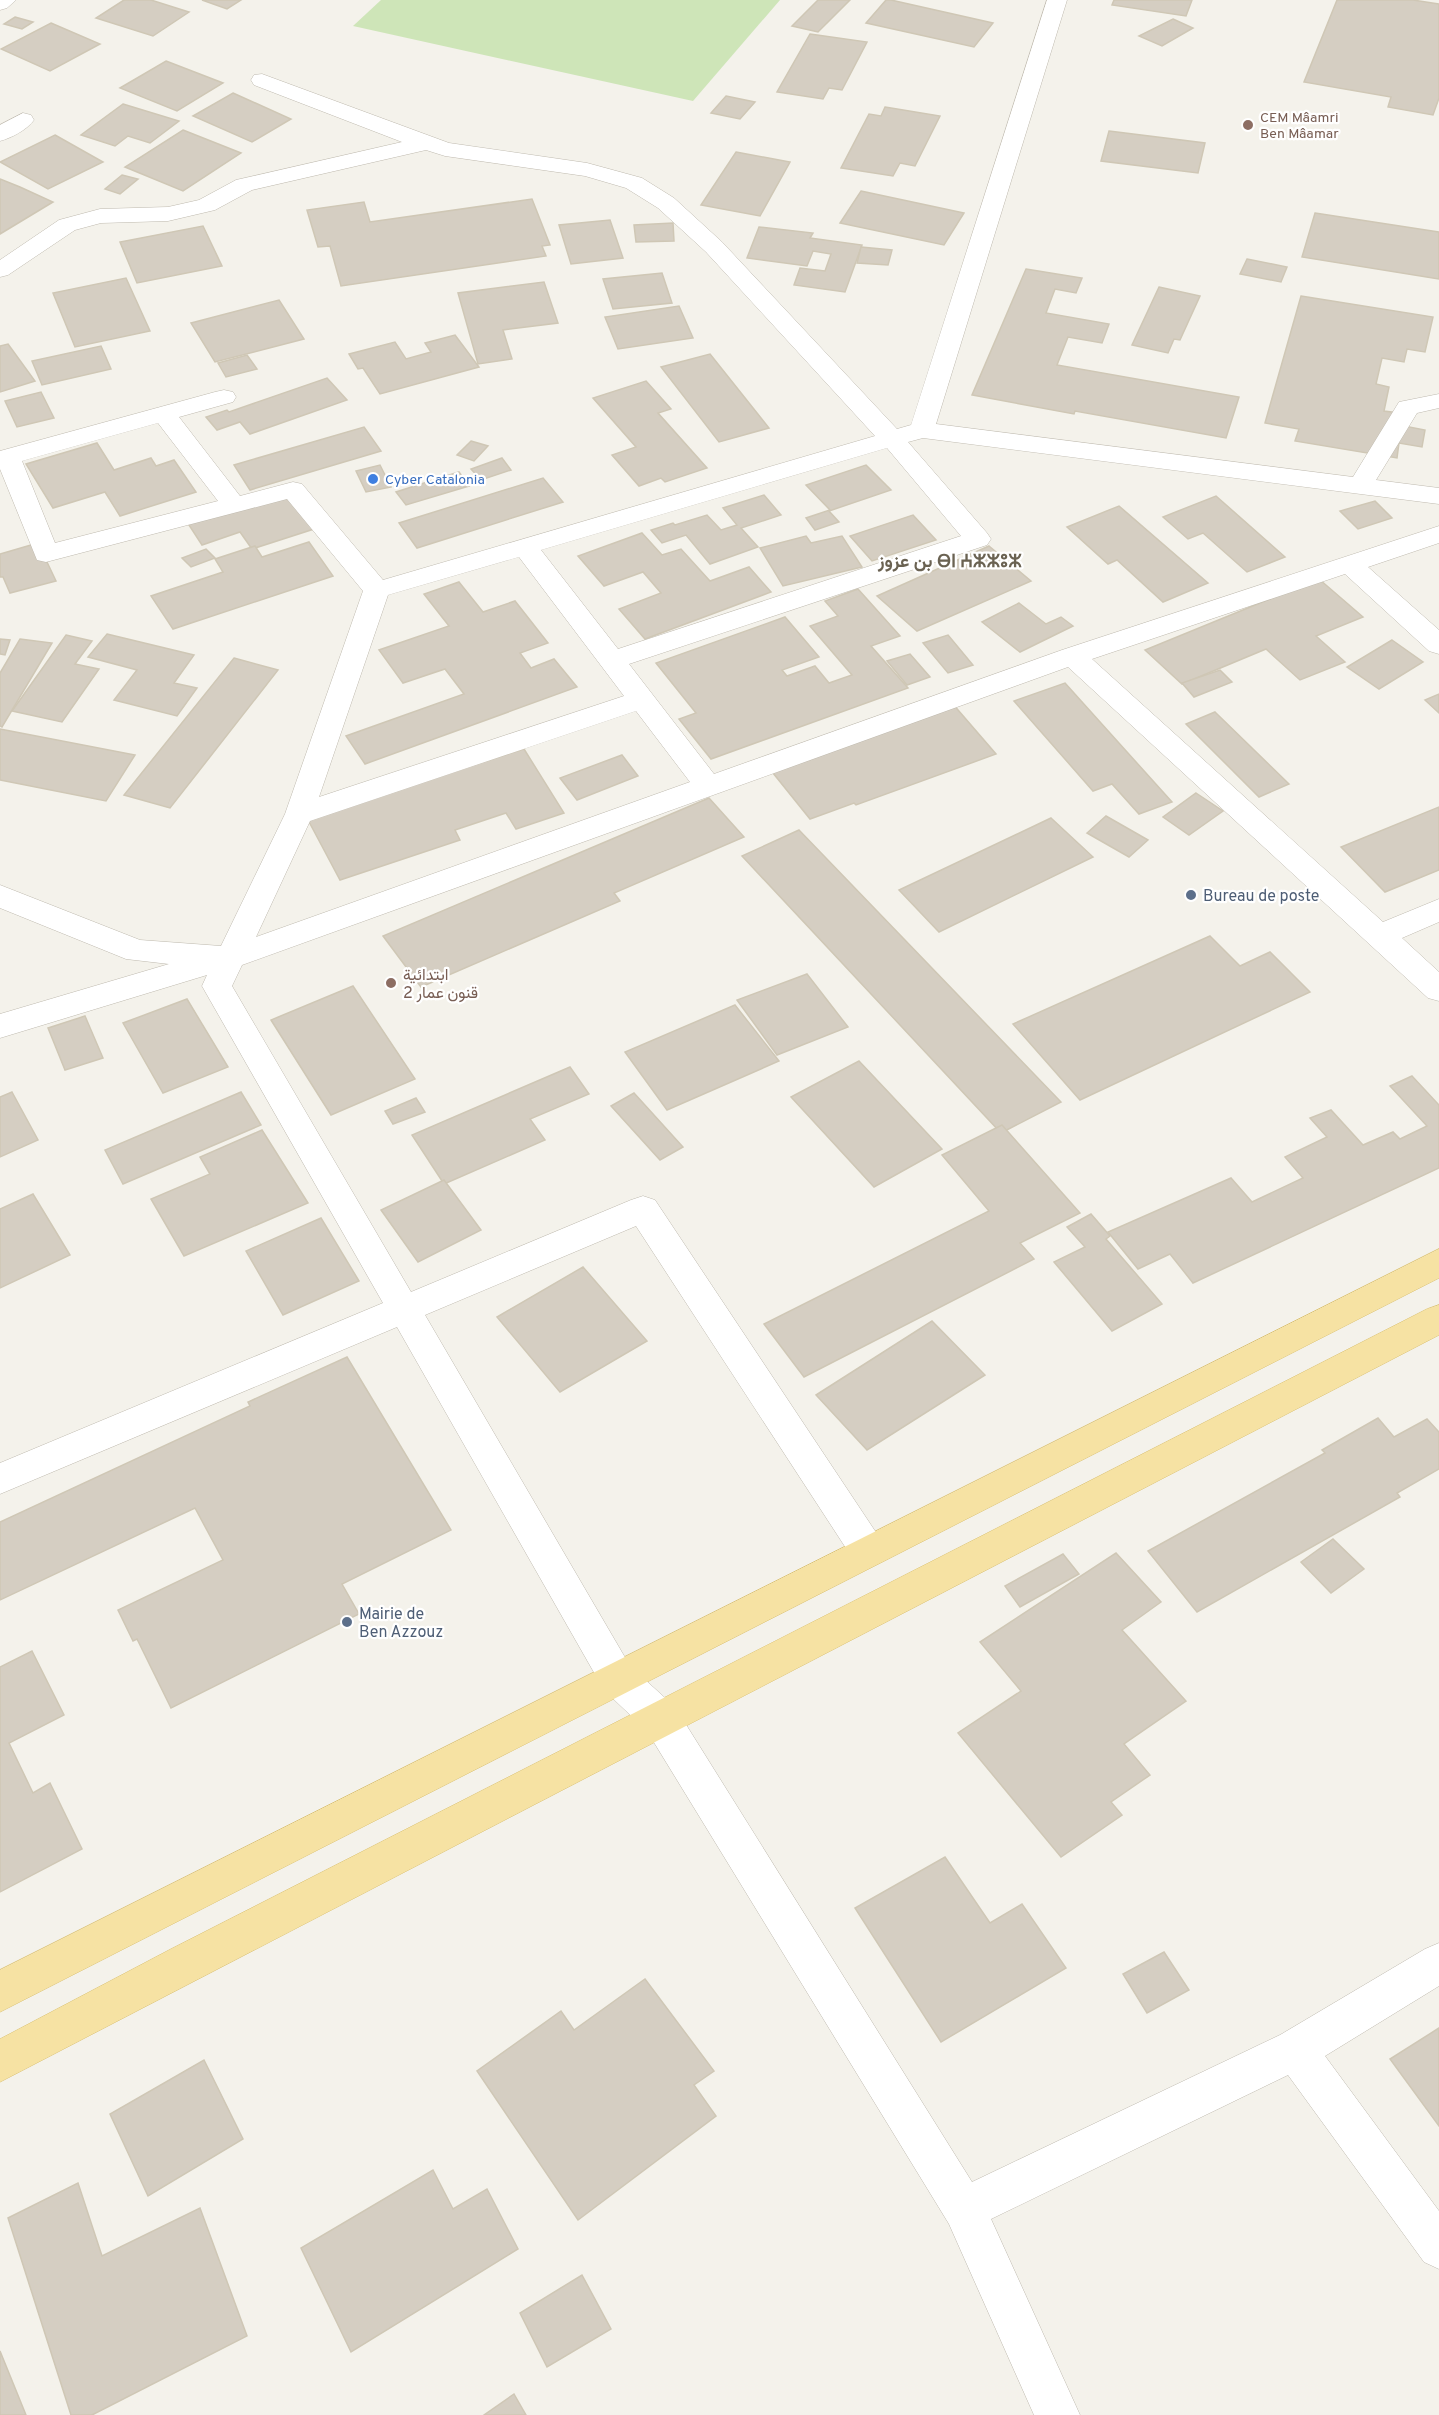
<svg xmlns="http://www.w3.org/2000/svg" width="1439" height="2415" font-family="Overpass,Vazirmatn,'Noto Sans Tifinagh',sans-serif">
	<rect width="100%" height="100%" fill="#f4f2eb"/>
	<path fill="#cee5b8" d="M381 0H780L693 101 353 26Z"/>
	<g fill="#d5cec2" stroke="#cfc7b5" stroke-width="1.5">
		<path d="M124 0H151L189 12 153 36 96 18Z"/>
		<path d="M202 0H241L227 9Z"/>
		<path d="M818 0H850L818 32 792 26Z"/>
		<path d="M886 0H891L993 23 974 47 866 23Z"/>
		<path d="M1114 0H1192L1186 16 1112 5Z"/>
		<path d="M1337 0H1413L1439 4V98L1433 115 1388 107 1391 97 1304 82Z"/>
		<path d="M15 17 33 22 22 29 4 24Z"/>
		<path d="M1173 19 1193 28 1162 46 1139 36Z"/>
		<path d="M51 23 100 44 50 71 1 49Z"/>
		<path d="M810 34 867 42 842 90 829 88 823 99 777 92Z"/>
		<path d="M166 61 223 83 177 111 120 88Z"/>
		<path d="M233 93 291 119 252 142 193 116Z"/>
		<path d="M726 96 755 102 740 119 711 113Z"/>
		<path d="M123 104 179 121 150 143 128 136 115 146 81 135Z"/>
		<path d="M885 107 940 116 915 166 900 163 893 176 841 168 869 114 881 116Z"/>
		<path d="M183 130 241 153 183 191 125 167Z"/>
		<path d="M1109 131 1205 143 1198 173 1101 161Z"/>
		<path d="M55 135 103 162 48 189 0 162Z"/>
		<path d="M736 152 790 162 760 216 701 205Z"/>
		<path d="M122 175 138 179 120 194 105 189Z"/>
		<path d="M0 179 20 187 53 202 0 234Z"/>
		<path d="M861 191 964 213 944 245 840 223Z"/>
		<path d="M532 199 550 245 542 246 546 256 341 286 330 246 318 247 307 210 364 202 370 222Z"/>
		<path d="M1315 213 1439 232V279L1302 257Z"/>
		<path d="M610 220 623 258 571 264 559 225Z"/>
		<path d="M673 223 674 241 636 242 634 225Z"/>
		<path d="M203 226 222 266 137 283 120 242Z"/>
		<path d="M759 227 813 233 810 238 862 245 845 292 794 285 800 268 825 271 831 254 813 251 807 266 747 258Z"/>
		<path d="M861 247 892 250 888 265 857 263Z"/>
		<path d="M1247 259 1287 267 1281 282 1240 274Z"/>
		<path d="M1026 269 1082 278 1076 293 1055 289 1046 313 1109 324 1102 343 1068 337 1057 365 1239 397 1226 438 1075 411 1074 414 972 395Z"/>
		<path d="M662 273 672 303 613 309 603 279Z"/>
		<path d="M126 278 150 331 75 347 53 293Z"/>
		<path d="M544 282 558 323 503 330 512 359 478 364 458 293Z"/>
		<path d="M1159 287 1200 296 1180 340 1174 339 1168 353 1132 345Z"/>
		<path d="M1301 296 1433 317 1425 352 1407 349 1404 362 1382 358 1376 384 1389 387 1384 411 1407 414 1404 426 1425 430 1422 447 1399 443 1397 458 1295 441 1299 429 1265 423Z"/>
		<path d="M279 300 304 339 215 362 191 323Z"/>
		<path d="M679 306 693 338 618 349 605 317Z"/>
		<path d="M455 335 479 367 380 394 363 368 358 369 349 354 395 342 406 359 431 352 425 343Z"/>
		<path d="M8 344 35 381 0 392V346Z"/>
		<path d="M101 346 111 369 42 385 32 361Z"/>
		<path d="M710 354 769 428 719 442 661 367Z"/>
		<path d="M247 355 257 369 226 377 218 363Z"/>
		<path d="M327 378 347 400 250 434 240 422 217 430 206 417 227 410 229 412Z"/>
		<path d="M646 381 671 409 658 413 707 468 665 482 661 478 639 486 612 455 636 447 593 398Z"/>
		<path d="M41 392 54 418 17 427 5 401Z"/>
		<path d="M364 427 381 451 250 490 234 465Z"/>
		<path d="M471 441 488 446 474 461 457 455Z"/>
		<path d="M97 443 114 470 151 458 156 466 174 460 196 492 120 516 105 492 53 508 26 464Z"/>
		<path d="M502 458 511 470 481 480 471 469Z"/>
		<path d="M380 465 391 487 366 492 356 471Z"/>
		<path d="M866 465 891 490 829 511 839 522 815 530 806 518 830 510 806 485Z"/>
		<path d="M459 472 469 486 406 505 396 492Z"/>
		<path d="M543 478 563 502 417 548 399 523Z"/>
		<path d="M290 495 314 529 252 549 240 532 202 545 187 522Z"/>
		<path d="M764 495 781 515 741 528 758 547 710 564 686 535 662 543 651 530 673 523 675 525 707 515 721 530 737 525 723 508Z"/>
		<path d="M1216 496 1285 557 1247 572 1203 533 1188 539 1163 517Z"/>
		<path d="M1375 501 1392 518 1358 529 1340 511Z"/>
		<path d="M1119 506 1208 583 1163 602 1117 560 1108 564 1067 527Z"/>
		<path d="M913 515 936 540 872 561 850 536Z"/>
		<path d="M642 533 662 555 681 549 710 581 749 567 771 592 645 639 619 609 661 593 643 572 604 586 578 556Z"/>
		<path d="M806 536 811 543 842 536 862 567 783 586 760 548Z"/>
		<path d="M309 542 333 576 173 629 151 596 223 572 215 559 255 546 262 557Z"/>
		<path d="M38 543 56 581 10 593 3 577H0V554Z"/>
		<path d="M989 546 1031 581 917 631 877 596Z"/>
		<path d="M206 549 215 558 191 567 182 558Z"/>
		<path d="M1319 579 1363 617 1316 636 1345 662 1300 680 1266 649 1182 684 1145 650Z"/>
		<path d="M459 582 483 612 515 601 548 643 520 653 531 668 554 659 577 687 365 764 346 736 464 694 445 669 403 683 379 650 449 626 424 594Z"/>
		<path d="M858 589 900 636 871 646 908 688 711 759 679 719 696 713 656 663 785 617 819 657 782 670 787 676 815 666 829 683 852 675 810 626 838 616 825 601Z"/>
		<path d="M1019 603 1046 624 1061 617 1073 626 1020 652 982 622Z"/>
		<path d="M107 634 194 655 174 683 197 688 177 716 114 700 137 670 88 657Z"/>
		<path d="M66 635 92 641 75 664 99 669 62 722 12 711Z"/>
		<path d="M948 635 973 665 948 673 923 643Z"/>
		<path d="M0 639 10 640 5 655 0 654Z"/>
		<path d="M20 639 52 643 2 727 0 726V673Z"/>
		<path d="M1392 640 1423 662 1379 689 1347 667Z"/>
		<path d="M910 654 930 677 907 685 887 661Z"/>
		<path d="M234 658 278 670 170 808 124 795Z"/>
		<path d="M1220 670 1232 682 1194 697 1182 683Z"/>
		<path d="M1065 683 1172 802 1139 814 1112 784 1093 791 1014 701Z"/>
		<path d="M1439 694V713L1425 700Z"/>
		<path d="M952 703 996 754 856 805 854 803 810 819 769 768Z"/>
		<path d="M1215 712 1289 784 1259 797 1186 724Z"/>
		<path d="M0 729 135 755 106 801 0 780Z"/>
		<path d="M524 749 564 813 516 829 506 813 455 830 460 840 340 880 307 818Z"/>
		<path d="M622 755 638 776 577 800 560 778Z"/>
		<path d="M1196 793 1223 811 1189 835 1163 817Z"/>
		<path d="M709 798 744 837 614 893 620 901 421 987 383 936Z"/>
		<path d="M1439 807V870L1385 892 1341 847Z"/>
		<path d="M1106 816 1148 840 1129 857 1087 833Z"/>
		<path d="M1051 818 1093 857 939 932 899 890Z"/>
		<path d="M799 830 1061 1102 1001 1133 742 856Z"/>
		<path d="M1210 936 1240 966 1270 952 1310 992 1080 1100 1013 1024Z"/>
		<path d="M807 974 848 1027 777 1055 737 1000Z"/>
		<path d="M353 986 415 1079 331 1115 271 1020Z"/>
		<path d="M187 999 228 1067 163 1093 123 1023Z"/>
		<path d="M735 1005 779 1061 667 1110 625 1052Z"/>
		<path d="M85 1016 103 1058 65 1070 48 1028Z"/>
		<path d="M859 1061 942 1149 874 1187 791 1097Z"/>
		<path d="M570 1067 589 1094 530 1119 545 1140 444 1184 412 1135Z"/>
		<path d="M1412 1076 1439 1105V1168L1193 1283 1170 1254 1138 1269 1108 1232 1231 1178 1252 1202 1303 1178 1285 1157 1327 1137 1310 1118 1331 1110 1363 1145 1393 1132 1400 1139 1427 1126 1390 1086Z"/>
		<path d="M12 1092 38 1140 0 1157V1097Z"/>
		<path d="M241 1092 261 1125 123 1184 105 1150Z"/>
		<path d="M634 1093 683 1147 660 1160 611 1106Z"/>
		<path d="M416 1098 425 1112 393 1124 385 1111Z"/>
		<path d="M1002 1125 1080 1213 1020 1243 1034 1259 804 1377 764 1324 989 1211 942 1155Z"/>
		<path d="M262 1130 308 1203 184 1256 151 1199 210 1174 200 1157Z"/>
		<path d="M444 1180 481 1230 418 1262 381 1210Z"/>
		<path d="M33 1194 70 1255 0 1288V1209Z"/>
		<path d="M1091 1214 1110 1236 1106 1239 1162 1304 1112 1331 1054 1262 1085 1247 1067 1227Z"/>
		<path d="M321 1218 359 1281 283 1315 246 1251Z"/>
		<path d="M583 1267 647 1341 560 1392 497 1317Z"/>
		<path d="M932 1321 985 1375 867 1450 816 1395Z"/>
		<path d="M347 1357 451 1530 342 1584 359 1614 171 1708 137 1639 133 1641 118 1610 223 1560 195 1508 0 1600V1522L250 1406 248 1402Z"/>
		<path d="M1378 1418 1394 1437 1427 1419 1439 1432V1469L1397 1493 1400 1497 1197 1612 1148 1551 1325 1453 1322 1450Z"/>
		<path d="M1333 1539 1364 1569 1331 1593 1301 1562Z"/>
		<path d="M1116 1553 1161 1602 1122 1630 1186 1701 1124 1744 1150 1775 1111 1802 1122 1815 1061 1857 958 1733 1021 1691 980 1642Z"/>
		<path d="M1063 1554 1079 1574 1020 1607 1005 1586Z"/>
		<path d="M32 1651 64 1715 9 1743 33 1793 50 1783 82 1849 0 1892V1667Z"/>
		<path d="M945 1857 990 1923 1022 1904 1066 1968 941 2042 855 1908Z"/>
		<path d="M1164 1952 1189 1990 1147 2013 1123 1974Z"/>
		<path d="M645 1979 714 2071 694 2085 716 2116 578 2220 477 2071 561 2011 574 2030Z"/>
		<path d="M1439 2028V2126L1390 2059Z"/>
		<path d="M204 2060 243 2139 148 2196 110 2114Z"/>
		<path d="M433 2170 453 2209 487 2189 518 2249 351 2352 301 2248Z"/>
		<path d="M78 2183 102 2256 200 2208 247 2336 92 2415H71L8 2218Z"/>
		<path d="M582 2275 611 2329 547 2367 520 2313Z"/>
		<path d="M0 2351 26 2415H0Z"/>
		<path d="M514 2394 526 2415H484Z"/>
	</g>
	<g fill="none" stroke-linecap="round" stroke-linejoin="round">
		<defs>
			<g id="minor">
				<path d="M0 0H16L7 8 0 10Z"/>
				<path d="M1047 0H1067L936 424 1353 477 1399 402 1439 394V408L1417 413 1376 480 1439 488V504L923 438 908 442 987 533 991 539 987 545 629 664 714 774 1062 650 1439 526V543L1368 567 1439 630V654L1429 651 1345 574 1092 659 1383 922 1439 899V922L1402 938 1439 972V1001L1428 998 1068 667 242 965 232 986 411 1292 631 1200 643 1196 655 1200 881 1540 886 1551 881 1562 868 1567 855 1562 636 1226 425 1315 630 1666 675 1707 972 2182 1280 2035 1425 1949 1439 1943V1986L1325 2056 1439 2211V2269L1424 2262 1288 2075 991 2219 1080 2415H1034L949 2224 647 1731 604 1690 397 1327 0 1494V1463L383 1303 202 986 207 975 0 1038V1014L169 964 126 959 0 908V885L140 940 221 946 285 814 363 591 287 499 46 562 37 560 0 469V451L215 392 224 390 233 392 236 397 233 402 179 417 240 496 293 482 302 484 383 580 875 436 706 252 658 208 626 188 585 176 445 156 426 150 252 190 215 210 168 221 101 223 75 230 8 275 0 277V260L59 220 100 209 168 207 199 200 236 180 402 142 254 85 251 80 254 75 262 74 449 143 587 163 642 178 674 198 722 242 897 429 911 425ZM158 423 218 501 55 543 22 461ZM887 448 961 536 618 649 541 550ZM519 557 624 696 319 797 388 595ZM636 711 690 782 256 937 310 821Z"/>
				<path d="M23 113 31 115 34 120C27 130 11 138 0 141V125Z"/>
			</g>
			<g id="major">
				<path d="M1439 1249V1278L0 2012V1970Z"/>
				<path d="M1439 1305V1335L0 2082V2039L171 1949 1427 1309Z"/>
			</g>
		</defs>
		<use href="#minor" stroke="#bfbaaf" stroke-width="1"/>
		<use href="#major" stroke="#dac173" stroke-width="1"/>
		<use href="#minor" fill="#fff" fill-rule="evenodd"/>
		<use href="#major" fill="#f6e2a3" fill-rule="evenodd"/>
	</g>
	<g fill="#8d6e63" stroke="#fff" stroke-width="2">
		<circle cx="1248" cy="125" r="6"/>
		<circle cx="391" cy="983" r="6"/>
	</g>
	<circle fill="#3f7fe0" stroke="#fff" stroke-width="2" cx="373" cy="479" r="6"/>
	<g fill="#5c6f8a" stroke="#fff" stroke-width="2">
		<circle cx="1191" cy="895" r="6"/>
		<circle cx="347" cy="1622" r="6"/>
	</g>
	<g text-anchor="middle" stroke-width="4.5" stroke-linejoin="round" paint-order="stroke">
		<g font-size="14" fill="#785e54" stroke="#fff" text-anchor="start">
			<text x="1260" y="122">CEM Mâamri<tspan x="1260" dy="16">Ben Mâamar</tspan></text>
		</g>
		<g font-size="14" fill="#366cbe" stroke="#fff" text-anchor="start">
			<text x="385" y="484">Cyber Catalonia</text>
		</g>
		<g font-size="16" fill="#4e5e75" stroke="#fff" text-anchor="start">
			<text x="1203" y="901">Bureau de poste</text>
			<text x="359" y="1619">Mairie de<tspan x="359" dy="18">Ben Azzouz</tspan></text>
		</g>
		<g font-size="16" fill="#785e54" stroke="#fff" text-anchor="start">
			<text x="403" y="980">ابتدائية<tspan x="403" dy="18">قنون عمار 2</tspan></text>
		</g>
		<g font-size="18" font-weight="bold" fill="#6a6252" stroke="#fff">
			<text x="950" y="567">بن عزوز ⴱⵏ ⵄⵣⵣⵓⵣ</text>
		</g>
	</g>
</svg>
